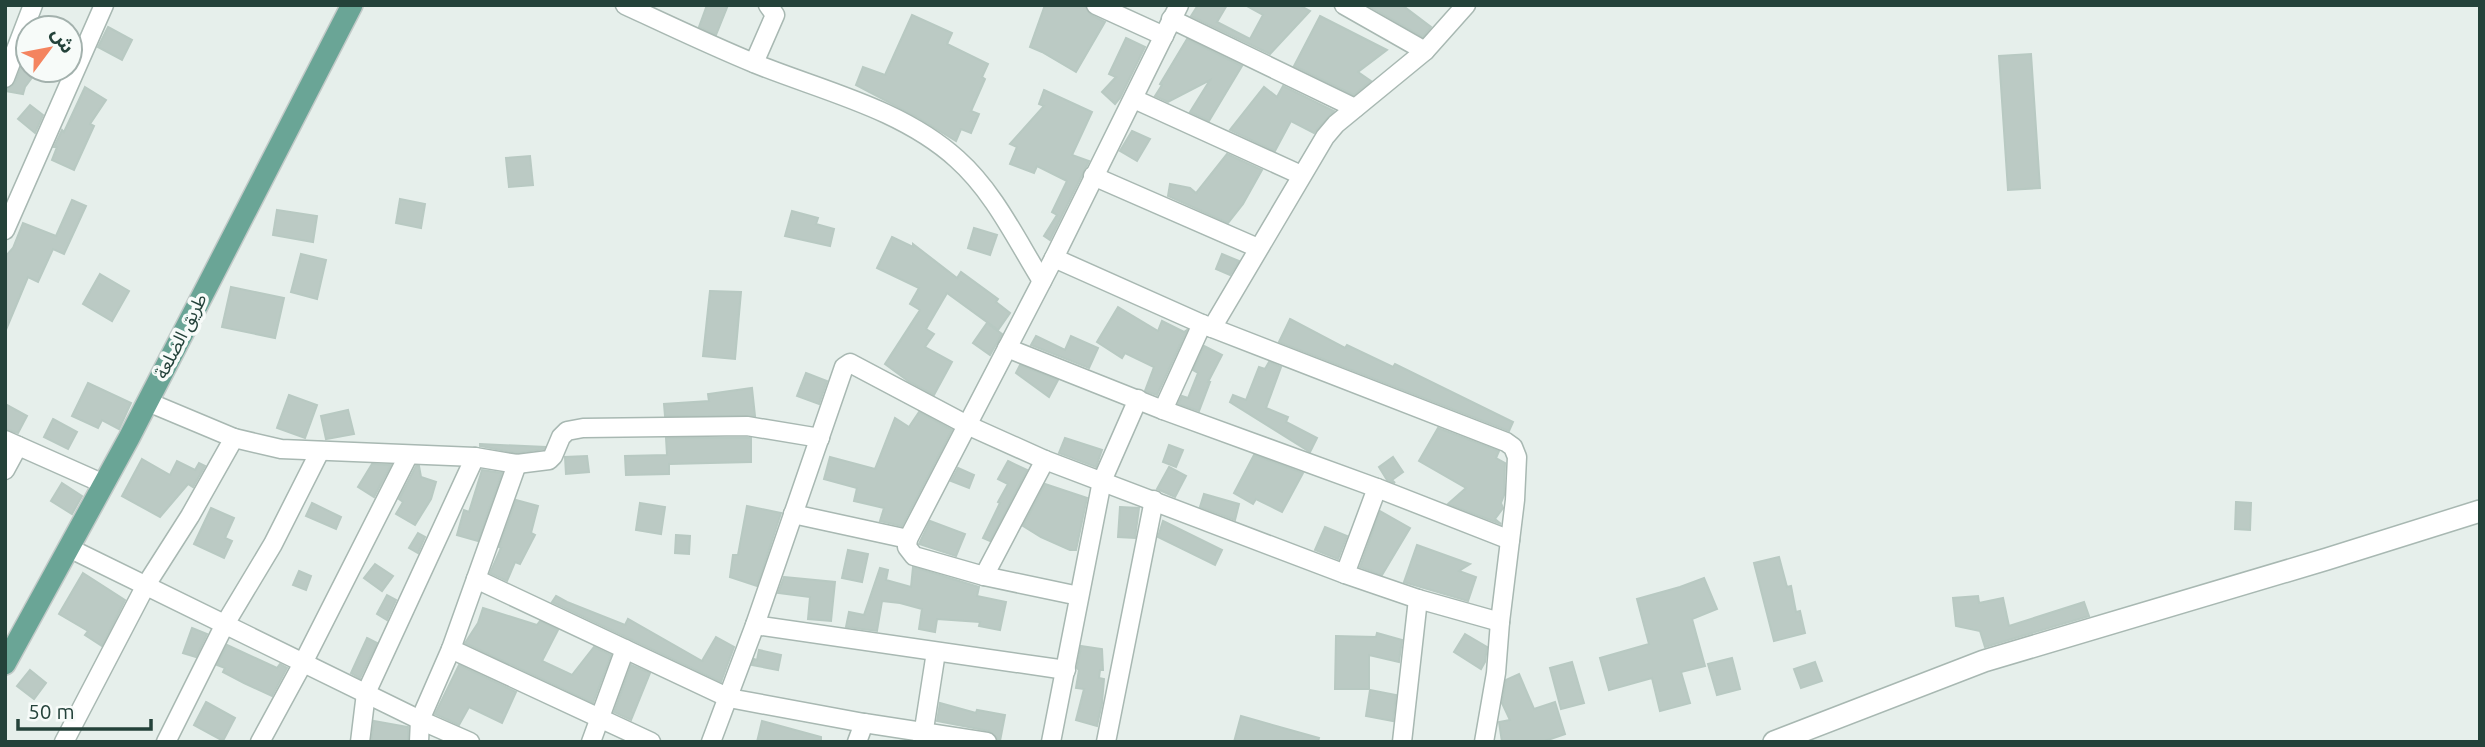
<svg xmlns="http://www.w3.org/2000/svg" width="2485" height="747" font-family="Ubuntu,'Noto Sans Arabic',sans-serif">
	<rect width="100%" height="100%" fill="#e6efeb"/>
	<g fill="#bbcac4" stroke="#b8c9c2" stroke-width="2">
		<path d="M707 5H728L716 35 699 27Z"/>
		<path d="M1045 5H1085L1091 15 1105 22 1076 72 1042 52 1030 47Z"/>
		<path d="M1198 5H1227L1217 22 1250 39 1263 15 1245 5H1299L1310 11 1270 54 1191 16Z"/>
		<path d="M1367 5H1402L1431 27 1423 37Z"/>
		<path d="M912 15 952 33 947 44 988 64 982 77 985 79 971 111 979 114 971 133 961 129 956 141 917 117 856 85 863 67 885 75Z"/>
		<path d="M1320 16 1387 50 1358 72 1371 81 1354 95 1294 66Z"/>
		<path d="M108 27 132 40 122 60 98 47Z"/>
		<path d="M1126 38 1145 47 1120 98 1115 104 1102 92 1116 77 1109 74Z"/>
		<path d="M1187 39 1242 66 1209 121 1190 112 1210 80 1168 102 1155 96 1162 85 1160 84Z"/>
		<path d="M2031 54 2040 188 2008 190 1999 56Z"/>
		<path d="M22 65 34 75 25 87 23 94 5 91 15 83Z"/>
		<path d="M1283 86 1334 111 1314 133 1291 121 1275 151 1230 130 1264 87 1277 97Z"/>
		<path d="M85 87 106 100 90 124 94 126 74 170 52 160 57 147H54L62 130 64 132Z"/>
		<path d="M1044 90 1092 112 1072 155 1089 161 1050 240 1044 236 1057 215 1052 212 1067 181 1037 166 1034 173 1010 164 1017 147 1010 144 1044 106 1039 104Z"/>
		<path d="M30 105 43 115 35 133 18 119Z"/>
		<path d="M1132 131 1150 139 1137 161 1120 151Z"/>
		<path d="M1227 154 1262 170 1243 204 1228 223 1168 196 1170 184 1190 188 1196 193Z"/>
		<path d="M530 156 533 185 509 187 506 158Z"/>
		<path d="M400 199 425 204 421 228 396 223Z"/>
		<path d="M72 200 86 206 64 254 53 249 38 282 28 277 5 332V257L13 248 23 223 56 236Z"/>
		<path d="M277 210 317 216 313 242 273 235Z"/>
		<path d="M792 211 818 218 816 224 834 229 830 246 785 236Z"/>
		<path d="M974 228 997 235 990 255 968 248Z"/>
		<path d="M892 237 913 247V244L957 278 961 272 998 299 996 302 1010 313 998 330 947 293 926 329 934 334 925 347 952 362 934 395 908 381 885 364 920 310 910 304 919 288 877 268Z"/>
		<path d="M301 254 326 260 317 299 291 292Z"/>
		<path d="M1222 254 1239 261 1230 275 1216 269Z"/>
		<path d="M100 274 129 291 112 321 83 304Z"/>
		<path d="M231 287 284 298 275 338 222 327Z"/>
		<path d="M710 291 741 292 735 359 703 356Z"/>
		<path d="M1118 307 1158 331 1162 321 1184 332 1187 330 1157 395 1145 391 1154 367 1125 353 1122 358 1097 342Z"/>
		<path d="M1290 319 1345 348 1347 345 1393 367 1395 364 1513 422 1509 431 1279 342Z"/>
		<path d="M987 323 1002 334 990 355 973 343Z"/>
		<path d="M1036 336 1065 350 1071 336 1098 348 1089 368 1031 345Z"/>
		<path d="M1204 346 1222 355 1208 382H1210L1199 411 1178 404 1182 396 1188 398 1198 373 1193 370Z"/>
		<path d="M1269 362 1281 367 1266 408 1288 417 1286 422 1317 438 1310 452 1230 402 1233 395 1246 400 1259 367 1265 369Z"/>
		<path d="M1020 365 1058 380 1049 397 1016 373Z"/>
		<path d="M806 373 827 381 819 404 797 396Z"/>
		<path d="M88 383 131 403 119 429 102 420 98 428 72 416Z"/>
		<path d="M752 388 755 416H665L664 404 709 401 708 394Z"/>
		<path d="M289 395 317 405 305 438 277 428Z"/>
		<path d="M5 404 27 416 18 433 5 429Z"/>
		<path d="M348 410 354 434 326 439 321 416Z"/>
		<path d="M919 412 952 430 902 526 880 521 884 508 854 501 857 488 824 479 830 457 875 469 895 418 909 427Z"/>
		<path d="M53 419 77 432 68 449 44 437Z"/>
		<path d="M1438 428 1499 451 1496 458 1505 463 1504 495 1501 503 1503 508 1495 519 1501 524 1448 504 1466 488 1419 461Z"/>
		<path d="M666 438H751V462L669 464V474L626 475 625 456 667 455Z"/>
		<path d="M1065 438 1102 450 1096 467 1059 453Z"/>
		<path d="M480 444 545 447 544 449 517 453 480 446Z"/>
		<path d="M1169 445 1183 450 1176 467 1163 462Z"/>
		<path d="M1254 455 1303 473 1282 512 1256 499 1253 504 1234 493Z"/>
		<path d="M587 456 589 472 566 474 565 457Z"/>
		<path d="M1393 457 1403 472 1392 480 1395 483 1387 480 1379 467Z"/>
		<path d="M142 459 170 475 177 461 195 470 199 463 205 466 193 487 188 484 160 517 122 496Z"/>
		<path d="M1008 461 1027 470 990 541 983 538 1000 503 998 502 1008 484 998 479Z"/>
		<path d="M372 464 391 465 374 497 358 487Z"/>
		<path d="M416 466H419L421 477 436 482 431 499 415 525 396 514 403 502 399 499Z"/>
		<path d="M1169 467 1186 476 1175 497 1157 489Z"/>
		<path d="M958 468 974 475 969 488 951 481Z"/>
		<path d="M482 470 502 473 478 541 457 535 464 510 469 512Z"/>
		<path d="M62 483 82 496 72 514 51 501Z"/>
		<path d="M1045 484 1087 498 1076 550H1070L1041 537 1023 526Z"/>
		<path d="M1204 494 1239 504 1235 520 1200 507Z"/>
		<path d="M516 500 538 506 531 533 535 535 520 564 515 562 507 581 490 573 501 548 499 547Z"/>
		<path d="M2236 502 2251 503 2250 530 2235 529Z"/>
		<path d="M312 503 341 517 336 529 306 516Z"/>
		<path d="M640 503 665 507 661 534 636 530Z"/>
		<path d="M747 506 781 513 757 586 730 577 733 555H738Z"/>
		<path d="M1120 507 1139 508 1135 538 1118 537Z"/>
		<path d="M211 508 234 518 225 538 232 541 224 558 194 544Z"/>
		<path d="M1380 511 1410 528 1382 575 1360 567Z"/>
		<path d="M930 521 965 534 956 556 919 544Z"/>
		<path d="M1163 521 1222 550 1215 565 1158 537Z"/>
		<path d="M1325 527 1347 536 1338 559 1315 550Z"/>
		<path d="M418 533 425 537 418 553 409 548Z"/>
		<path d="M676 535 690 536 689 554 675 553Z"/>
		<path d="M1417 545 1470 564 1459 571 1476 577 1468 601 1404 582Z"/>
		<path d="M848 550 868 554 862 582 842 578Z"/>
		<path d="M1779 557 1787 587 1791 586 1796 612 1800 611 1805 633 1774 641 1754 563Z"/>
		<path d="M375 564 393 576 382 591 364 578Z"/>
		<path d="M913 567 979 587 977 596 1006 602 1000 630 979 626 980 622 937 619 935 632 919 629 922 609 900 603 882 601 877 631 846 627 849 612 864 615 880 568 888 570 886 580 911 587Z"/>
		<path d="M299 571 311 576 306 590 293 585Z"/>
		<path d="M83 573 125 600 102 646 85 635 88 631 59 614Z"/>
		<path d="M784 577 835 582 831 621 808 619 810 597 778 593Z"/>
		<path d="M1704 578 1717 609 1692 619 1705 666 1681 672 1690 703 1660 711 1652 678 1609 690 1600 658 1649 644 1637 599 1680 587Z"/>
		<path d="M387 595 396 600 387 620 377 614Z"/>
		<path d="M556 596 567 602 625 625 628 619 702 661 716 637 734 647 721 682 552 602Z"/>
		<path d="M1978 596 1979 603 2003 598 2009 626 2084 602 2089 616 1985 647 1980 631 1956 626 1953 598Z"/>
		<path d="M483 608 537 625 540 621 558 630 542 661 572 675 594 647 611 655 593 703 465 643 478 623Z"/>
		<path d="M192 628 207 634 196 657 183 653Z"/>
		<path d="M1377 633 1402 640 1399 662 1369 655V689H1335L1336 636 1376 637Z"/>
		<path d="M1465 634 1487 647 1485 662 1481 669 1454 652Z"/>
		<path d="M367 638 377 643 360 678 351 673Z"/>
		<path d="M227 645 277 668 280 664 287 668 272 696 244 683 223 672 225 668 217 665Z"/>
		<path d="M1081 646 1102 649 1103 670H1100L1099 678 1104 679 1102 703 1097 726 1076 720 1084 689 1076 688 1079 670 1077 668Z"/>
		<path d="M759 650 781 655 778 670 752 665 754 659 757 660Z"/>
		<path d="M1732 658 1740 689 1717 695 1708 664Z"/>
		<path d="M1572 662 1584 703 1561 709 1550 668Z"/>
		<path d="M1815 662 1822 681 1801 688 1794 669Z"/>
		<path d="M459 665 516 692 502 723 469 707 459 725 435 714Z"/>
		<path d="M631 665 650 673 631 720 614 712Z"/>
		<path d="M30 670 46 683 34 699 17 686Z"/>
		<path d="M1519 674 1534 709 1555 702 1565 734 1542 742H1502L1499 722 1510 720 1502 703 1506 680Z"/>
		<path d="M1370 690 1396 695 1393 721 1366 716Z"/>
		<path d="M206 702 235 718 223 741 194 725Z"/>
		<path d="M940 703 976 713 977 710 1005 715 1000 741 989 731 937 721Z"/>
		<path d="M1241 716 1319 738 1318 742H1234Z"/>
		<path d="M374 721 408 727V742H371Z"/>
		<path d="M762 721 821 737V742H757Z"/>
	</g>
	<g fill="none" stroke-linecap="round" stroke-linejoin="round">
		<defs>
			<g id="minor">
				<path d="M625 5C668 25 712 46 756 64 823 91 902 109 957 159 994 192 1016 239 1042 281"/>
				<path d="M1096 5 1164 36"/>
				<path d="M1344 5 1425 51"/>
				<path d="M1171 19 1355 108"/>
				<path d="M754 63 775 15 768 5"/>
				<path d="M5 78 33 5"/>
				<path d="M1134 99 1301 175"/>
				<path d="M1093 176 1258 248"/>
				<path d="M5 230 104 5"/>
				<path d="M1054 258 1202 324 1506 442 1513 447 1517 457 1515 500 1500 622 1496 673 1484 742"/>
				<path d="M1212 328 1325 137 1336 124 1425 51 1466 5"/>
				<path d="M1007 348 1163 410 1377 488 1510 540"/>
				<path d="M148 402 234 438 281 449 475 457 517 464 549 460 553 456 561 437 567 431 583 428 747 426 820 438"/>
				<path d="M1163 410 1202 324"/>
				<path d="M5 440 104 484"/>
				<path d="M5 470 18 446"/>
				<path d="M793 514 908 539"/>
				<path d="M69 548 420 720 470 742"/>
				<path d="M1345 574 1377 488"/>
				<path d="M984 576 1045 460"/>
				<path d="M476 579 729 698 864 723 987 742"/>
				<path d="M1079 596 984 576 914 556 907 547 908 539 1054 258 1179 5"/>
				<path d="M755 625 1066 670"/>
				<path d="M451 649 651 742"/>
				<path d="M64 742 146 585 190 516 234 438"/>
				<path d="M166 742 225 624 273 544 320 451"/>
				<path d="M260 742 303 663 408 456"/>
				<path d="M360 742 366 693 475 457"/>
				<path d="M419 742 420 720 451 649 517 464"/>
				<path d="M591 742 625 649"/>
				<path d="M711 742 755 625 844 367 850 363 967 425 1045 460 1345 574 1418 599 1500 622"/>
				<path d="M857 742 864 723"/>
				<path d="M922 742 936 652"/>
				<path d="M1051 742 1102 481 1138 399"/>
				<path d="M1106 742 1154 500"/>
				<path d="M1402 742 1418 599"/>
			</g>
			<path id="tertiary" d="M1774 742 1984 661 2327 559 2480 511"/>
			<path id="primary" d="M5 664 129 438 352 5"/>
		</defs>
		<use href="#minor" stroke="#a8b8b2" stroke-width="21"/>
		<use href="#tertiary" stroke="#a8b8b2" stroke-width="24"/>
		<use href="#primary" stroke="#c2cac8" stroke-width="24"/>
		<use href="#minor" stroke="#fff" stroke-width="18"/>
		<use href="#tertiary" stroke="#fff" stroke-width="21"/>
		<use href="#primary" stroke="#6aa596" stroke-width="21"/>
	</g>
	<g text-anchor="middle" stroke-width="7" stroke-linejoin="round" paint-order="stroke">
		<g font-size="18" fill="#24423a" stroke="#f7fbf9">
			<text transform="translate(181 336) rotate(-63)" y="6">طريق الضلعة</text>
		</g>
	</g>
	<rect width="2485" height="747" fill="none" stroke="#24423a" stroke-width="14"/>
	<g transform="translate(49 49) rotate(58)"><circle r="33" fill="#f7fbf9" stroke="#a3b1ad" stroke-width="2"/>
	<path d="M0-5L12 26L0 18L-12 26Z" fill="#f4845f"/>
	<text y="-10" font-size="19" font-weight="bold" text-anchor="middle" fill="#24423a">ش</text>
	</g>
	<path d="M18 719v10h133v-10" fill="none" stroke="#24423a" stroke-width="3.5"/>
	<text x="28" y="719" font-size="21" fill="#24423a" stroke="#f7fbf9" stroke-width="5" paint-order="stroke">50 m</text>
</svg>
